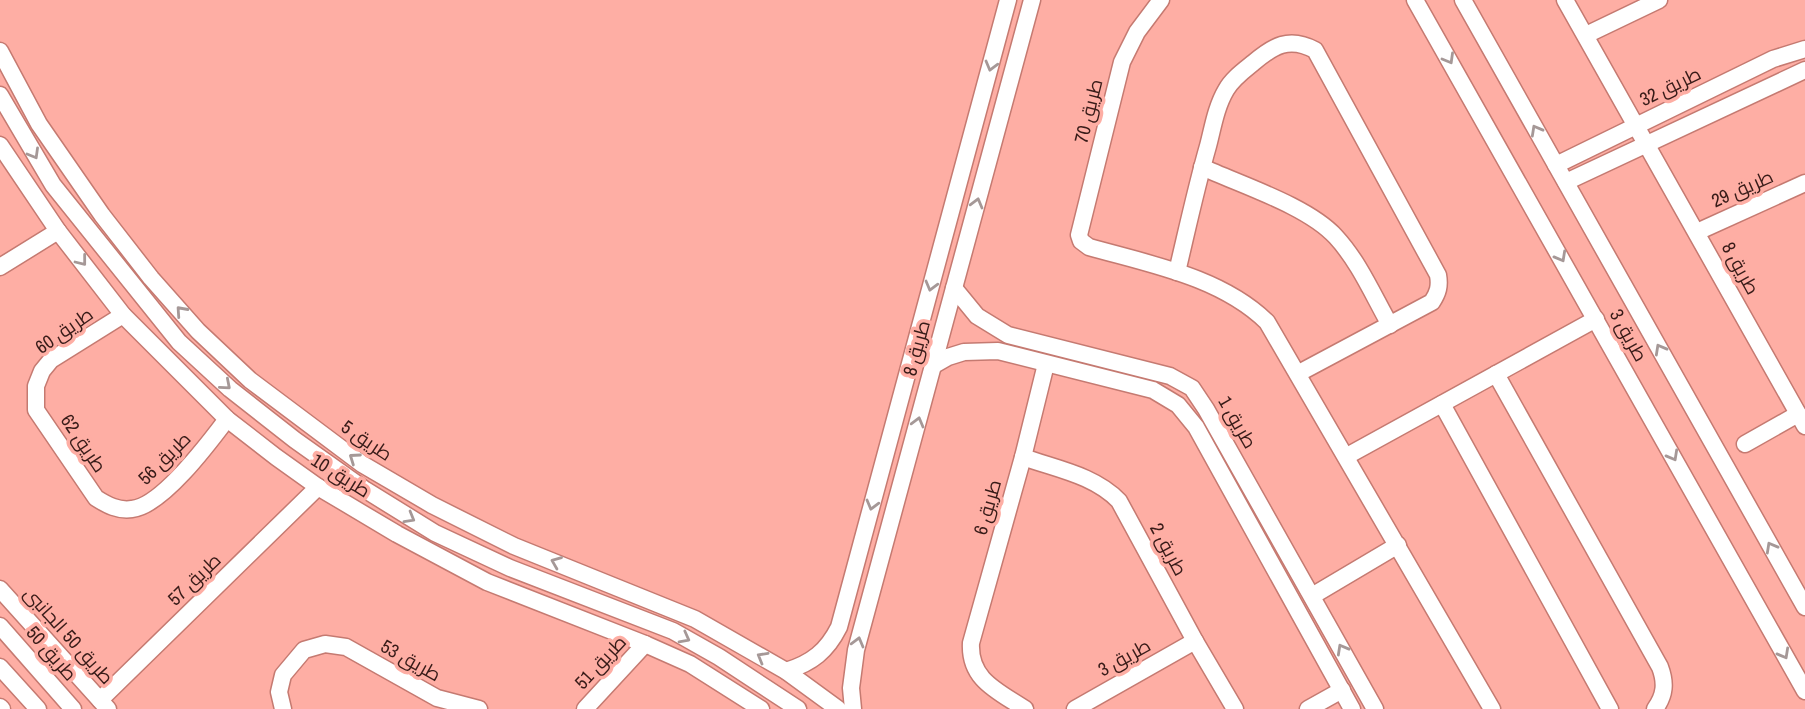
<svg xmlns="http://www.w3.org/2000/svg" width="1805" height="709" font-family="'Archivo Narrow',Cairo,sans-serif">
	<rect width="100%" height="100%" fill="#feaea4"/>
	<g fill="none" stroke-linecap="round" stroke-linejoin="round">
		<defs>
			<g id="street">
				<path d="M1161 0 1137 32 1122 62 1079 235 1081 241 1089 247C1149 264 1221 277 1267 322L1492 709"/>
				<path d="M1415 0 1805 691"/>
				<path d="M1463 0 1805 607"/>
				<path d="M1565 0 1805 426"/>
				<path d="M1586 35 1659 0"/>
				<path d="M0 51 39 124 102 215 151 278 198 331 250 380 362 464 432 505 514 546 695 619 786 671 838 709"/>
				<path d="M0 95 53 185 179 342 230 389 295 440 364 489 435 533 510 568 673 631 719 657 798 709"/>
				<path d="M0 145 58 231 123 315 227 419 276 457 318 487 397 534 487 582 645 644 690 664 761 709"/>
				<path d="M1556 165 1773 59 1805 49"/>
				<path d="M1202 167C1241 185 1308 206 1336 237 1359 262 1373 295 1390 325"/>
				<path d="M1566 182 1805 70"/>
				<path d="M1697 232 1805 183"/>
				<path d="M0 267 58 231"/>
				<path d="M1177 272C1187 230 1196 188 1208 146 1213 127 1216 107 1226 90 1232 79 1243 71 1253 63 1273 46 1289 36 1315 50L1438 275C1440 286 1438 293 1432 302L1299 373"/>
				<path d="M954 288 977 316 1008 335 1170 376 1192 388 1206 409 1375 709"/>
				<path d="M123 315 51 360 42 371 36 386V410L96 498C107 505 118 511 132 509 162 506 209 443 227 419"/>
				<path d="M934 365 948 357 964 352 998 351 1153 390 1178 405 1196 427 1352 709"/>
				<path d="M1496 374 1660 667C1666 683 1665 695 1655 709"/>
				<path d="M1442 404 1610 709"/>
				<path d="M1745 444 1798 414"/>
				<path d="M1347 456 1596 319"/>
				<path d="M1023 457C1056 469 1094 475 1119 501L1195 641 1235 709"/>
				<path d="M0 589 108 709"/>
				<path d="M1312 596 1398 545"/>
				<path d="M0 626 73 709"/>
				<path d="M0 667 38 709"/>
				<path d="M786 671C812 663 827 651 839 627L1008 0"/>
				<path d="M100 700 318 487"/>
				<path d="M0 707 2 709"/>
				<path d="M283 709 279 692 283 675 304 650 325 644 346 647 437 698 479 709"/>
				<path d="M585 709 645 644"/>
				<path d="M853 709 851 688 856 650 1032 0"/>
				<path d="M1025 709C998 691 969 680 971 643L1023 457 1046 364"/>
				<path d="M1075 709 1195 641"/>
				<path d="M1308 709 1342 690"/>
			</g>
		</defs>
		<use href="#street" stroke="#c57a71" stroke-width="19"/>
		<use href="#street" stroke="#fff" stroke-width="16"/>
	</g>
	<defs><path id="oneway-chevron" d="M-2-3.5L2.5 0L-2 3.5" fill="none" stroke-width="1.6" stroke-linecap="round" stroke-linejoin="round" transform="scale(1.75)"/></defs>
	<g stroke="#a59897">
		<use href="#oneway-chevron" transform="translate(1449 59) rotate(60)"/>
		<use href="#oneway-chevron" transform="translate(991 66) rotate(105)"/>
		<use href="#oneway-chevron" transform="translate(1536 130) rotate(-119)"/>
		<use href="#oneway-chevron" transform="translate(34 154) rotate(60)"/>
		<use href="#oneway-chevron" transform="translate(977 203) rotate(-75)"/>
		<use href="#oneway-chevron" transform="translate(1561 257) rotate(61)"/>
		<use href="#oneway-chevron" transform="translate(82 261) rotate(52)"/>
		<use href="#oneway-chevron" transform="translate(931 286) rotate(105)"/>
		<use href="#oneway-chevron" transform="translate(181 311) rotate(-132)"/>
		<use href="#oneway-chevron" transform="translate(1660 349) rotate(-119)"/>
		<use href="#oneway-chevron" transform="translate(226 385) rotate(41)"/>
		<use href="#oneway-chevron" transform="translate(918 422) rotate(-75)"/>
		<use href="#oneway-chevron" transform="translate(1673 456) rotate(61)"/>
		<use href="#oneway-chevron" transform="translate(354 458) rotate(-145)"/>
		<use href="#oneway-chevron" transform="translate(872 505) rotate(105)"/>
		<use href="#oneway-chevron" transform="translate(410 518) rotate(30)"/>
		<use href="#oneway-chevron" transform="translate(1771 547) rotate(-119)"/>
		<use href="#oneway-chevron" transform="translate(556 562) rotate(-158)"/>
		<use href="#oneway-chevron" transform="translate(685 638) rotate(28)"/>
		<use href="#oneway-chevron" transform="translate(858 642) rotate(-75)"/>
		<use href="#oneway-chevron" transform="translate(1342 649) rotate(-119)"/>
		<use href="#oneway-chevron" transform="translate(1784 654) rotate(61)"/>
		<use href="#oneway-chevron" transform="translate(762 657) rotate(-150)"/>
	</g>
	<g text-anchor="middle" stroke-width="7" stroke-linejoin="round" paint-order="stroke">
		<g font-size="19" fill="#381b18" stroke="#feaea4">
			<text transform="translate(1670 86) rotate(-26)" y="7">طريق 32</text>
			<text transform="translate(1088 111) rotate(-76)" y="7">طريق 70</text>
			<text transform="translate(1742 188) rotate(-24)" y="7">طريق 29</text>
			<text transform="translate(1741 268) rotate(61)" y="7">طريق 8</text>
			<text transform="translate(64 330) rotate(-35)" y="7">طريق 60</text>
			<text transform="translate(1629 335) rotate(61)" y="7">طريق 3</text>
			<text transform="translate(916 348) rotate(-75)" y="7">طريق 8</text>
			<text transform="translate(1238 422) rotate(60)" y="7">طريق 1</text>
			<text transform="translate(367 440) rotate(34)" y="7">طريق 5</text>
			<text transform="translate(84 443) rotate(56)" y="7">طريق 62</text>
			<text transform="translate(164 458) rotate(-45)" y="7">طريق 56</text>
			<text transform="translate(341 475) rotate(32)" y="7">طريق 10</text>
			<text transform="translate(987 507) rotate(-74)" y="7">طريق 6</text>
			<text transform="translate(1169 549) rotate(62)" y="7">طريق 2</text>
			<text transform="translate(194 579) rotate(-44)" y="7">طريق 57</text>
			<text transform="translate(69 635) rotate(48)" y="7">طريق 50 الجانبى</text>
			<text transform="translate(52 653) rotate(49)" y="7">طريق 50</text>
			<text transform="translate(1124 657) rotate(-29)" y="7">طريق 3</text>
			<text transform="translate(411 660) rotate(29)" y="7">طريق 53</text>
			<text transform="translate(600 662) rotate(-47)" y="7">طريق 51</text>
		</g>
	</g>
</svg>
